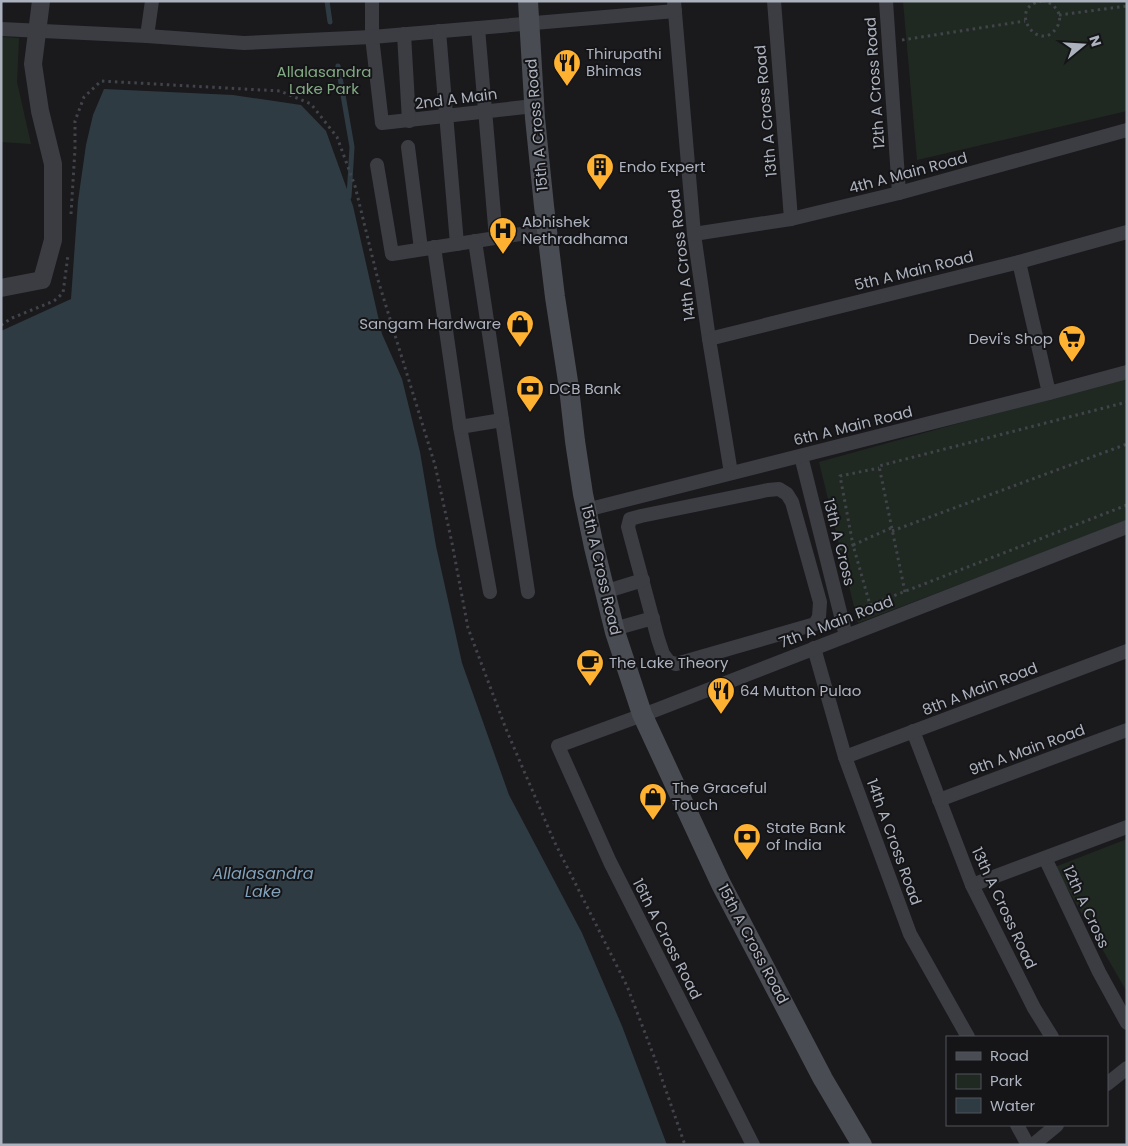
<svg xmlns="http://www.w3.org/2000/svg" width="1128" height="1146" font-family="Poppins,sans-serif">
	<rect width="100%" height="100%" fill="#1a1a1d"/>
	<g fill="#202921">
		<path d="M903 1H1127V111L917 160Z"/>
		<path d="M1 37 19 38 17 82 31 144 1 142Z"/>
		<path d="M1127 377V521L858 623 819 462Z"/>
		<path d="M1127 839V992L1055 867Z"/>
	</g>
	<path fill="#2f3b43" d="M104 89 233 95 301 105 326 131 353 206 382 334 402 379 420 452 436 546 462 663 509 795 582 933 622 1026 667 1145H1V331L71 299 78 201 86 145 93 115Z"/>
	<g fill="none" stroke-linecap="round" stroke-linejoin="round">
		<g stroke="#2f3b43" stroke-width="5">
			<path d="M327 1 330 22"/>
			<path d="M338 66 352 147 349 197"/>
		</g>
		<g stroke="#41444a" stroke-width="3" stroke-dasharray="2.5 4" stroke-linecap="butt">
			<path d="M1042 1C1005 7 1039 56 1057 27 1064 16 1056 4 1044 1"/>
			<path d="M1059 15 1127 6"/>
			<path d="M902 40 1025 21"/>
			<path d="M71 214 75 149V121L84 97 101 81 280 91 311 104 337 137 355 186 378 280 435 465 452 543 468 628 506 729 554 841 627 986 655 1059 685 1145"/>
			<path d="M1 325 12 318 54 301 63 293 68 255"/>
			<path d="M891 528 853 545 870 605 1127 505"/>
			<path d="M892 531 1127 444"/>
			<path d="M839 549 853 545 840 476 879 468"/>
			<path d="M905 592 879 466 1127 402"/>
		</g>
		<g stroke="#3b3d43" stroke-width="14">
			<path d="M372 1V37L382 123 534 106"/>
			<path d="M674 1 694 234 709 339 731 473"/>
			<path d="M774 1 791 219"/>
			<path d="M886 1 899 193"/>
			<path d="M478 28 496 238"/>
			<path d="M1 29 147 36 244 43 372 37 675 11"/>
			<path d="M439 31 457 244"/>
			<path d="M404 34 409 121"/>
			<path d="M147 36 152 1"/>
			<path d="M408 147 421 249"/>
			<path d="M377 165 392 254 547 230"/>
			<path d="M694 234 791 219 899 193 1127 130"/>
			<path d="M475 241 528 592"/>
			<path d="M434 247 460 427 490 592"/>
			<path d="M1019 262 1049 393"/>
			<path d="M709 339 1019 262 1127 232"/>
			<path d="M460 427 502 420"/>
			<path d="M801 456 846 636"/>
			<path d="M779 489 787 494 792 502 820 602 819 617 815 624 676 664 669 662 663 654 658 639 628 527 630 519 641 516 768 490Z"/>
			<path d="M586 510 1049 393 1127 372"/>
			<path d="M604 592 643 580"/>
			<path d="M614 629 653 618"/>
			<path d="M814 648 845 757 910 934 968 1037"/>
			<path d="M913 731 972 885 1034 1008 1052 1037"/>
			<path d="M845 757 1127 651"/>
			<path d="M939 800 1127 730"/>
			<path d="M1045 858 1099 972 1127 1023"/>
			<path d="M972 885 1127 827"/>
			<path d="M1107 1084 1127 1068"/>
			<path d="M1017 1125 1028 1145"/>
			<path d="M753 1145 610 862 558 746 656 710 1127 527"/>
			<path d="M1033 1145 1057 1125"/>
		</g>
		<path stroke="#3b3d43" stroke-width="18" d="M1 288 42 280 53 240V164L40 111 33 64 41 1"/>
		<path stroke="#494c53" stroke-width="20" d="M528 1 535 118 544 206 555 297 569 388 575 441 583 494 594 547 615 632 642 714 721 884 823 1079 862 1145"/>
	</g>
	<defs>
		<symbol id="restaurant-pin" viewBox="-11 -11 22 30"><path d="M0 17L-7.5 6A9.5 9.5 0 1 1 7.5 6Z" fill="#ffb231" stroke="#151518"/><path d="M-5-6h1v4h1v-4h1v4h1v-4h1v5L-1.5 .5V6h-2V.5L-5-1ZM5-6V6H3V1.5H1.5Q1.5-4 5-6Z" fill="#111"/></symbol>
		<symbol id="building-pin" viewBox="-11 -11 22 30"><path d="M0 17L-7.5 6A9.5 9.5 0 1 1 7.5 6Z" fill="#ffb231" stroke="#151518"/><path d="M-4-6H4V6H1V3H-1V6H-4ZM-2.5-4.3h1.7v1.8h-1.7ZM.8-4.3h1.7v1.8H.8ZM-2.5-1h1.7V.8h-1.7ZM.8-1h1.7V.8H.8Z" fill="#111"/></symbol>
		<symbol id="hospital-pin" viewBox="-11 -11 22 30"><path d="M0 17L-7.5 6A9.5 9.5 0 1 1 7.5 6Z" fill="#ffb231" stroke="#151518"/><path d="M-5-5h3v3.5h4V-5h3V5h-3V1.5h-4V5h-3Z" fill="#111"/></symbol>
		<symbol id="shop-pin" viewBox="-11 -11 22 30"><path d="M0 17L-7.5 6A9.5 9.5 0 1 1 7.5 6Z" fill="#ffb231" stroke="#151518"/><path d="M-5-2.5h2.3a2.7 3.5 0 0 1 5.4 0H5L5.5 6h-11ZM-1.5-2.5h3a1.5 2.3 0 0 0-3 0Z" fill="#111"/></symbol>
		<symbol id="supermarket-pin" viewBox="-11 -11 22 30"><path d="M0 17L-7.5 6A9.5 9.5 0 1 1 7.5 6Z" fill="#ffb231" stroke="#151518"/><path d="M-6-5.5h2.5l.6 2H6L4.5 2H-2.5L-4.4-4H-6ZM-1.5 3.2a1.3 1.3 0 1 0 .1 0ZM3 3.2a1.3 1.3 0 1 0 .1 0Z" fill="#111"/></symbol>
		<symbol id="bank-pin" viewBox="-11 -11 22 30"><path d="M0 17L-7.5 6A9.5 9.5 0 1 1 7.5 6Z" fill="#ffb231" stroke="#151518"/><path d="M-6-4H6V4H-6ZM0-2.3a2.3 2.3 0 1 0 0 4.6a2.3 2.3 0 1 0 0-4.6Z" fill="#111"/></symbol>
		<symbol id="cafe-pin" viewBox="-11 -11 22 30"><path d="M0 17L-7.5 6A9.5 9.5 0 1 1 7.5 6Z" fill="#ffb231" stroke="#151518"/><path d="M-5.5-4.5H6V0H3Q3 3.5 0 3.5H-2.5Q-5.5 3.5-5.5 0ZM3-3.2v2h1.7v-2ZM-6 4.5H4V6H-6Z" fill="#111"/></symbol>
	</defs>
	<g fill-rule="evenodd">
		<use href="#restaurant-pin" x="551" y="47" width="32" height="43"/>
		<use href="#building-pin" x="584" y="151" width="32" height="43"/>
		<use href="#hospital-pin" x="487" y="215" width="32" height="43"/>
		<use href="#shop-pin" x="504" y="308" width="32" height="43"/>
		<use href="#supermarket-pin" x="1056" y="323" width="32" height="43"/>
		<use href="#bank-pin" x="514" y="373" width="32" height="43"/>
		<use href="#cafe-pin" x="574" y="647" width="32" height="43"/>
		<use href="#restaurant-pin" x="705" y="675" width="32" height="43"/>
		<use href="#shop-pin" x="637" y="781" width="32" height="43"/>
		<use href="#bank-pin" x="731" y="821" width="32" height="43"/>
	</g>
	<g text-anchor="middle" stroke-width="4" stroke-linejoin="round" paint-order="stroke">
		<g font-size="15" fill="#acb2be" stroke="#151518" text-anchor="start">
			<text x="586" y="59">Thirupathi<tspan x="586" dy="17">Bhimas</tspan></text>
			<text x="619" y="172">Endo Expert</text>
			<text x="522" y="227">Abhishek<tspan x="522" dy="17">Nethradhama</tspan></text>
			<text x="501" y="329" text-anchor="end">Sangam Hardware</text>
			<text x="1053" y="344" text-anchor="end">Devi's Shop</text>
			<text x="549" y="394">DCB Bank</text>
			<text x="609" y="668">The Lake Theory</text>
			<text x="740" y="696">64 Mutton Pulao</text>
			<text x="672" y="793">The Graceful<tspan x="672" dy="17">Touch</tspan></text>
			<text x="766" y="833">State Bank<tspan x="766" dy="17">of India</tspan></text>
		</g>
		<g font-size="15" fill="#82aa83" stroke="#151518">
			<text x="324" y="77">Allalasandra<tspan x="324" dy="17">Lake Park</tspan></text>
		</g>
		<g font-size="15" fill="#acb2be" stroke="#151518">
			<text transform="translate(875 83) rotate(-94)" y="5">12th A Cross Road</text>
			<text transform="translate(456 99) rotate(-7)" y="5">2nd A Main</text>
			<text transform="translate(766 111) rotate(-95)" y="5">13th A Cross Road</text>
			<text transform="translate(537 125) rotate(-95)" y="5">15th A Cross Road</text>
			<text transform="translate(908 173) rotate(-15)" y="5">4th A Main Road</text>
			<text transform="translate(682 255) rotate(-97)" y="5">14th A Cross Road</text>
			<text transform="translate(914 271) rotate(-14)" y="5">5th A Main Road</text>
			<text transform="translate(853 426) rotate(-14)" y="5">6th A Main Road</text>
			<text transform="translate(839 542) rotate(76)" y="5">13th A Cross</text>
			<text transform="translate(601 570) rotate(77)" y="5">15th A Cross Road</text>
			<text transform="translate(836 622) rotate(-21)" y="5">7th A Main Road</text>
			<text transform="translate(980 689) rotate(-21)" y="5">8th A Main Road</text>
			<text transform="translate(1027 750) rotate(-20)" y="5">9th A Main Road</text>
			<text transform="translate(894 842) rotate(70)" y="5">14th A Cross Road</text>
			<text transform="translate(1086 907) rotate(65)" y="5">12th A Cross</text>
			<text transform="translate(1004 908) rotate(65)" y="5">13th A Cross Road</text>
			<text transform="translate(667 939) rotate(63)" y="5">16th A Cross Road</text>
			<text transform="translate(753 944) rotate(62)" y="5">15th A Cross Road</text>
		</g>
		<g font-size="16" font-style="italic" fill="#81a2ba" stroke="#151518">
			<text x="263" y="879">Allalasandra<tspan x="263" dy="18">Lake</tspan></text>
		</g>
	</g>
	<rect width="1128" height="1146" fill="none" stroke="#acb2be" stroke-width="5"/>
	<rect x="946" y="1036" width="162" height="90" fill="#151518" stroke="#51545a"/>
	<rect x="956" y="1052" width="25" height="8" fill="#494c53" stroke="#51545a"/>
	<text x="990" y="1061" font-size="15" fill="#acb2be">Road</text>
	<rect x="956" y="1074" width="25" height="15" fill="#202921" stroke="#51545a"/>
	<text x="990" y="1086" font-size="15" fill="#acb2be">Park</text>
	<rect x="956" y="1098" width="25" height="15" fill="#2f3b43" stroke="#51545a"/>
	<text x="990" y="1111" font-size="15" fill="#acb2be">Water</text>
	<g transform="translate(1083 45) rotate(72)" stroke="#151518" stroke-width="4" paint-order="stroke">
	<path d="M0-4L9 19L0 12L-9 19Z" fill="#acb2be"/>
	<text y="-8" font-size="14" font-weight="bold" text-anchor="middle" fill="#acb2be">N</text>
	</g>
</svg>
